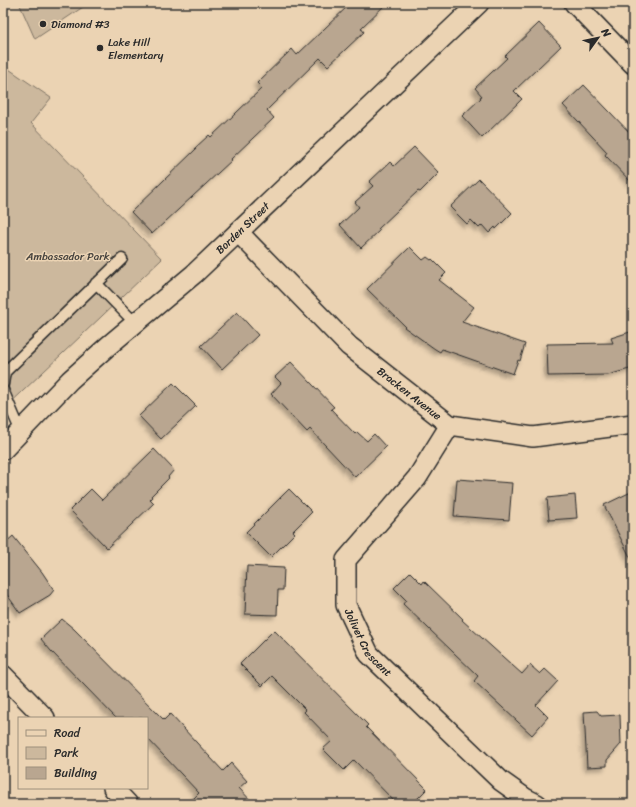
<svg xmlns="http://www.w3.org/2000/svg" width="636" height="807" font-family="Sriracha,sans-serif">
	<defs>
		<filter id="shadow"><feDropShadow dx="-3.5" dy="3.5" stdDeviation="2" flood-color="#0004"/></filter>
	</defs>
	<rect width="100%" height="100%" fill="#ebd3b3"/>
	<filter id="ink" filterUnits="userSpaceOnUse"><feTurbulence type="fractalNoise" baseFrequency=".025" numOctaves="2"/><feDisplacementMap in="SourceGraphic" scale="8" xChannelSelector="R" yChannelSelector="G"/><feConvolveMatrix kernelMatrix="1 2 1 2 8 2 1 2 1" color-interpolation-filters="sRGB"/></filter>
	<g filter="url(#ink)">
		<g fill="#ccb89d" stroke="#7c7264">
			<path d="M19 3H89L35 39Z"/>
			<path d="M3 65 51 98 31 123 162 259 3 410Z"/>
		</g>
		<g fill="#b9a690" stroke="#2b2b2b" filter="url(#shadow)">
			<path d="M351 3H387L361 28 364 32 328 66 320 58 267 110 274 118 231 159 232 160 152 234 131 212 196 149 195 148 209 135 211 137 262 88 257 83 292 49 297 55Z"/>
			<path d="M539 23 561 46 514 91 522 99 482 138 462 116 481 98 480 97 482 96 475 88 507 58 505 56Z"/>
			<path d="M584 85 633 136V184L605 155 607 152 563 105Z"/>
			<path d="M414 147 439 173 420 192 418 191 378 229 380 230 361 248 340 225 359 207 355 202 373 186 369 182 390 162 394 166Z"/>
			<path d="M479 179 512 213 496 229 495 227 489 233 482 225 479 228 471 220 467 224 450 207Z"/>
			<path d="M410 247 423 260 427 257 431 260 432 259 446 273 439 280 474 307 462 322 525 344 520 361 518 360 513 374 442 349 440 352 435 349 404 327 405 326 367 289Z"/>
			<path d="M237 312 258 335 222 369 201 346Z"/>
			<path d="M633 331V368L608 375 548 376 547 344 613 343 611 338Z"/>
			<path d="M291 362 334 407 331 409 355 434 357 432 367 441 374 434 386 447 355 477 310 429 307 432 271 394 281 383 275 377Z"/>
			<path d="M173 383 196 406 161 439 139 416Z"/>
			<path d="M154 449 174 470 168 477 169 478 151 496 152 497 150 499 154 503 107 548 70 510 91 489 102 500Z"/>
			<path d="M457 479 512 483 509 520 454 516Z"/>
			<path d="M289 489 312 512 293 531 295 533 271 557 246 532Z"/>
			<path d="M633 491V563L604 505Z"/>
			<path d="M575 495 577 518 549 520 547 498Z"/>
			<path d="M13 536 42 572 54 590 50 595 20 613 3 589V545Z"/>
			<path d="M247 566 284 568 283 590H278L277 615 245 614Z"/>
			<path d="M410 572 422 584 424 581 463 619 462 620 522 674 530 665 540 674 545 669 558 681 536 705 548 717 532 735 474 681 478 676 403 604 406 600 394 588Z"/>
			<path d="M62 619 74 629 164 720 170 714 223 771 231 763 247 781 239 788 254 804H188L199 793 147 738V718H116L51 651 41 639Z"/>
			<path d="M274 630 368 725 366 727 427 789 412 804H397L354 760 344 770 323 749 332 741 304 712 306 710 272 676 262 686 240 664Z"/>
			<path d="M597 711 601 716 620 715 621 744 607 760V766L587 767 584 712Z"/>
		</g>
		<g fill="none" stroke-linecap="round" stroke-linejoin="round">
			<defs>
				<g id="service">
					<path d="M96 283 135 323"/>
					<path d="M3 384 5 372 122 259"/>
					<path d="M3 390 21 432"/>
				</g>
				<g id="minor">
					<path d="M574 3 633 64"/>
					<path id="s1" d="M238 232 349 346 450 425 533 437 633 424"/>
					<path id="s2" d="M450 425 417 478 346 560V605L369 654 501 781 525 798 537 804"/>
					<path id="s3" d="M3 450 70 380 108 346 194 274 479 3"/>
					<path d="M3 675 45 718"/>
					<path d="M113 788 128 804"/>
				</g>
			</defs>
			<use href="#service" stroke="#2b2b2b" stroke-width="13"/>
			<use href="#minor" stroke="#2b2b2b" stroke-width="22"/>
			<use href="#service" stroke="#ebd3b3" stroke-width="10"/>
			<use href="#minor" stroke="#ebd3b3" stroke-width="19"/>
		</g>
	</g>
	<g fill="#2b2b2b" stroke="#ebd3b3" stroke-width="1.5">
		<circle cx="43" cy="24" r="4"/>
		<circle cx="100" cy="48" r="4"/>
	</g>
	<g text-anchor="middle" stroke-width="3" stroke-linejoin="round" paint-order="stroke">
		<g font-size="11" fill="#2b2b2b" stroke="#ebd3b3" text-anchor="start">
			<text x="51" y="28">Diamond #3</text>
			<text x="108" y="46">Lake Hill<tspan x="108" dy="13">Elementary</tspan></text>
		</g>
		<g font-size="11" fill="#2b2b2b" stroke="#ebd3b3">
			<text dy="4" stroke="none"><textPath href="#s3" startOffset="327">Borden Street</textPath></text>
			<text dy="4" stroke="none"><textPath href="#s1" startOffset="236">Bracken Avenue</textPath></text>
			<text dy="4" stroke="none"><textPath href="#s2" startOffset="260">Jolivet Crescent</textPath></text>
		</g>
		<g font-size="11" fill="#43403c" stroke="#ebd3b3">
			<text x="68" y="260">Ambassador Park</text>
		</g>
	</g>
	<rect width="636" height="807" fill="none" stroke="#ebd3b3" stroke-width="16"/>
	<rect x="8" y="8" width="620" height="791" fill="none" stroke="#2b2b2b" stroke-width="1.5" filter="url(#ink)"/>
	<rect x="18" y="717" width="130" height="72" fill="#ebd3b3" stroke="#9e907d"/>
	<rect x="26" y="730" width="20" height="6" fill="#ebd3b3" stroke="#9e907d"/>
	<text x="54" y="737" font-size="12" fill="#2b2b2b">Road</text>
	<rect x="26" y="747" width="20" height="12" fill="#ccb89d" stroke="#9e907d"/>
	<text x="54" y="757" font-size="12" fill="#2b2b2b">Park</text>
	<rect x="26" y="767" width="20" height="12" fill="#b9a690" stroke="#9e907d"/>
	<text x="54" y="777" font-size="12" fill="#2b2b2b">Building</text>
	<g transform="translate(598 38) rotate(57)" stroke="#ebd3b3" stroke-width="3" paint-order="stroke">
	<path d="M0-3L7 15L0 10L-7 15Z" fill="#2b2b2b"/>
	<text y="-6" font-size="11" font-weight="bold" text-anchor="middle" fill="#2b2b2b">N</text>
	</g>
</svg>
